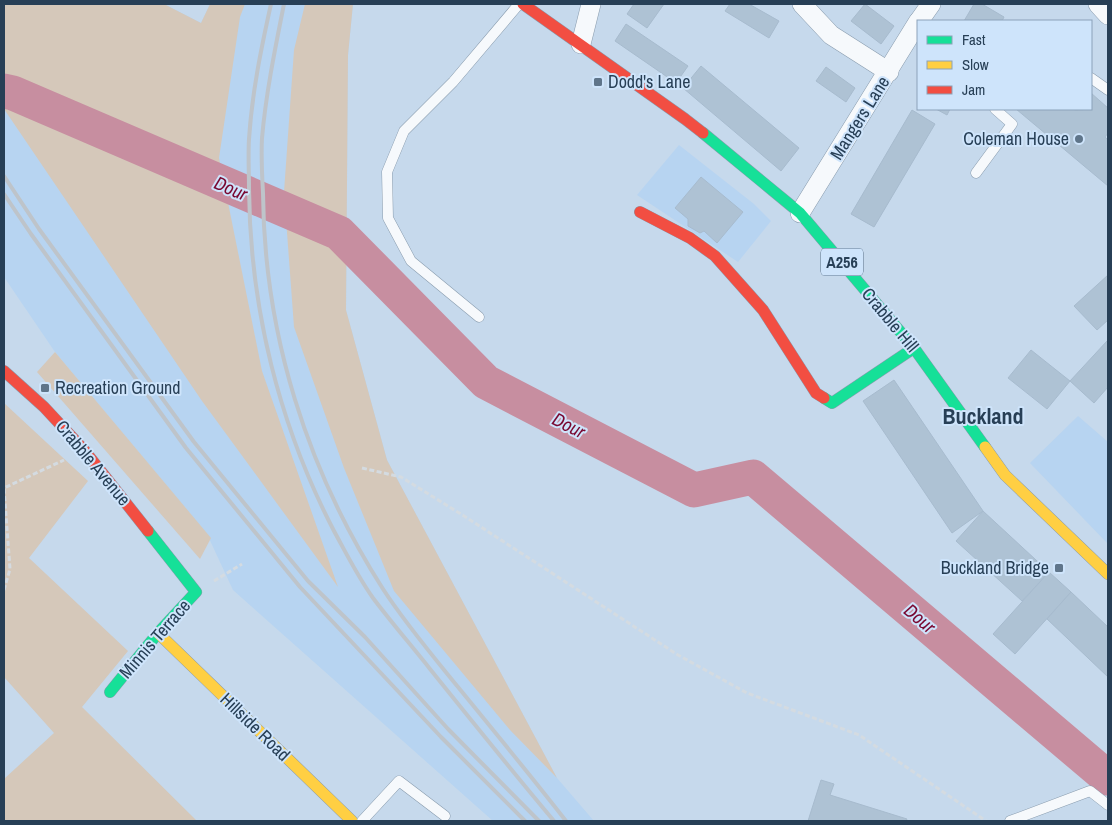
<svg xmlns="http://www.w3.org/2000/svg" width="1112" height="825" font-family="'Archivo Narrow',sans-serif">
	<rect width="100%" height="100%" fill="#c6d9ec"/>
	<g fill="#b7d4f1">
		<path d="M4 4H164L201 23 210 4H353L348 55 346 310 387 460 557 778 594 821H493L233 590 207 534 55 352 4 277Z"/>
		<path d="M679 145 754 204 771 221 738 262 637 195Z"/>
		<path d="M1078 416 1108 442V544L1030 463Z"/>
	</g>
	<g fill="#d5c8ba">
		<path d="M4 4H164L201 23 210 4H245L240 17 219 158 262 371 338 587 202 401 4 109Z"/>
		<path d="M305 4H353L348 55 346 310 387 460 557 778 510 730 394 591 344 468 294 327 284 192 294 50Z"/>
		<path d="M55 352 211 538 200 559 37 372Z"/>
		<path d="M4 403 88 481 29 558 128 651 82 707 197 821H4V779L54 733 4 677Z"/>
	</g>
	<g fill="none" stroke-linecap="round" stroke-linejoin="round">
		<path stroke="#c78ea0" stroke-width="35" d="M4 91 13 93 339 233 486 382 694 490 753 477 1108 778"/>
	</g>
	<g fill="#aec2d4" stroke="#a7bbce">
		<path d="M634 4H664L647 28 627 14Z"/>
		<path d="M730 4H749L779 21 769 38 725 11Z"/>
		<path d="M865 4 894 26 881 44 851 21Z"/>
		<path d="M974 4H982L1004 17 1002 21H964Z"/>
		<path d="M626 24 688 66 676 83 615 41Z"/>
		<path d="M701 66 799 148 781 171 683 88Z"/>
		<path d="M826 67 855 88 846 102 816 81Z"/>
		<path d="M1091 93 1108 108V133L1105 137 1108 140V186L1016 109H1073L1075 110 1091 109Z"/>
		<path d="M936 109H950L947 115Z"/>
		<path d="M912 110 935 124 874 227 851 214Z"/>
		<path d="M701 177 743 212 717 243 704 231 700 233 688 226V219L675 208Z"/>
		<path d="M1108 275V320L1097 330 1074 306Z"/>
		<path d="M1107 341 1108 342V387L1094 403 1070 381Z"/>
		<path d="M1031 350 1070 381 1047 409 1008 378Z"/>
		<path d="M894 380 983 511 952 533 863 401Z"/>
		<path d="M983 511 1049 572 1022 601 956 541Z"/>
		<path d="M1049 572 1071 592 1015 654 993 634Z"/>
		<path d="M1071 592 1108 627V677L1047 619Z"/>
		<path d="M821 780 834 784 830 795 907 819 906 821H808Z"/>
	</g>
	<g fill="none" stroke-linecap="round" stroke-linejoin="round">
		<defs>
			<g id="lane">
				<path d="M1091 78 1108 90"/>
				<path d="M976 173 1012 124 995 109"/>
				<path d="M479 317 411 261 388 218 387 172 404 131 453 82 519 4"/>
				<path d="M362 821 399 781 445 816"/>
				<path d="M1010 821 1090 791 1108 805"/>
			</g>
			<g id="street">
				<path d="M802 4 831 35 889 72"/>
				<path d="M1098 4 1108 15"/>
				<path d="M919 21 931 4"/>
				<path d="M581 44 591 4"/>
				<path d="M800 213 918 22"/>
			</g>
			<g id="fast">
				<path d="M703 133 800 213 914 348 985 447"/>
				<path d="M824 398 832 403 914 348"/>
				<path d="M110 692 158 633 196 592 148 531"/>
			</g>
			<g id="slow">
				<path d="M985 447 1005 475 1108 574"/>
				<path d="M158 633 352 821"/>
			</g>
			<g id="jam">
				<path d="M523 4 685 119 703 133"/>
				<path d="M640 212 690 238 715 256 763 310 816 393 824 398"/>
				<path d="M4 371 44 407 84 450 148 531"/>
			</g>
		</defs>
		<use href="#lane" stroke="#899cae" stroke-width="11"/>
		<use href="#street" stroke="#899cae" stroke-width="20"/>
		<use href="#fast" stroke="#899cae" stroke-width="12"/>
		<use href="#slow" stroke="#899cae" stroke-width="12"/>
		<use href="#jam" stroke="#899cae" stroke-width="12"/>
		<g stroke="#d4dbe1" stroke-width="3" stroke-dasharray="5 2.5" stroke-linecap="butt">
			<path d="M362 468 401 477 464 516 678 655 747 693 859 735 986 821"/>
			<path d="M214 581 242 564"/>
			<path d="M4 590 10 569 4 488 64 460"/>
		</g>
		<use href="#lane" stroke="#f6f9fc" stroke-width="10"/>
		<use href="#street" stroke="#f6f9fc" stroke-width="19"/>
		<use href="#fast" stroke="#16e098" stroke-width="11"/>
		<use href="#slow" stroke="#ffcf43" stroke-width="11"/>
		<use href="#jam" stroke="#f24e42" stroke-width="11"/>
		<g stroke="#bec4ca" stroke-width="4">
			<path d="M271 4C261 49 252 93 249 139 248 155 249 172 249 189 250 308 279 425 334 531 346 553 358 577 373 598 391 622 411 645 430 669 471 720 512 771 554 821"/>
			<path d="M284 4C275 49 266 93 262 138 261 156 262 175 263 193 264 334 307 470 383 589 405 623 432 655 458 687 494 731 531 776 566 821"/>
			<path d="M4 176 39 229 194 442 308 581 365 637 448 729 539 821"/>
			<path d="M4 194 31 234 186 448 300 587 441 737 525 821"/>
		</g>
	</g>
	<g fill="#5f758a" stroke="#cee4fb" stroke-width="2">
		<rect x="593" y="77" width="10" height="10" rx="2.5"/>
		<circle cx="1079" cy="139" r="5"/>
		<rect x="40" y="383" width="10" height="10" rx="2.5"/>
		<rect x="1054" y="563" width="10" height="10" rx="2.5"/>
	</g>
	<g text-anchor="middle" stroke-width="4" stroke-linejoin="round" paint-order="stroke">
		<rect fill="#cee4fb" stroke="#597088" stroke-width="1" x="821" y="248.5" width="42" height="27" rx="4"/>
		<g font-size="16" font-weight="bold" fill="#273f56">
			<text x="842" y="268">A256</text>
		</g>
		<g font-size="18" fill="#273f56" stroke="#cee4fb" text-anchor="start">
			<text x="608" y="88">Dodd's Lane</text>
			<text x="1069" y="145" text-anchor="end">Coleman House</text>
			<text x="55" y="394">Recreation Ground</text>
			<text x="1049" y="574" text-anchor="end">Buckland Bridge</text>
		</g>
		<g font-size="18" fill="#273f56" stroke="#cee4fb">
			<text transform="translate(860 118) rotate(-58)" y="6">Mangers Lane</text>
			<text transform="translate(890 320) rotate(50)" y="6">Crabble Hill</text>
			<text transform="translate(93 463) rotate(50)" y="6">Crabble Avenue</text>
			<text transform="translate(155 639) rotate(-49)" y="6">Minnis Terrace</text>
			<text transform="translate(255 727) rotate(44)" y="6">Hillside Road</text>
		</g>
		<g font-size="19" font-style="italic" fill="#790831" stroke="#cee4fb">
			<text transform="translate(231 188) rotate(23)" y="7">Dour</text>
			<text transform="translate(569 425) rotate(27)" y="7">Dour</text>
			<text transform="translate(920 618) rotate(40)" y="7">Dour</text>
		</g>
		<g font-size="22" font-weight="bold" fill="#273f56" stroke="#cee4fb">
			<text x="983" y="424">Buckland</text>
		</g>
	</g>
	<rect width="1112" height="825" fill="none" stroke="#273f56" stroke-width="10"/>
	<rect x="917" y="20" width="175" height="90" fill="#cee4fb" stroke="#8ba2b9"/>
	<rect x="927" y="36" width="25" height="8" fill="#16e098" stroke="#8ba2b9"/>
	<text x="962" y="45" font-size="15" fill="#273f56">Fast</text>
	<rect x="927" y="61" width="25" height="8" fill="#ffcf43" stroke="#8ba2b9"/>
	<text x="962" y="70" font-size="15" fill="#273f56">Slow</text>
	<rect x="927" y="86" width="25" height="8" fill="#f24e42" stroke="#8ba2b9"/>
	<text x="962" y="95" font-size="15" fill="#273f56">Jam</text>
</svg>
